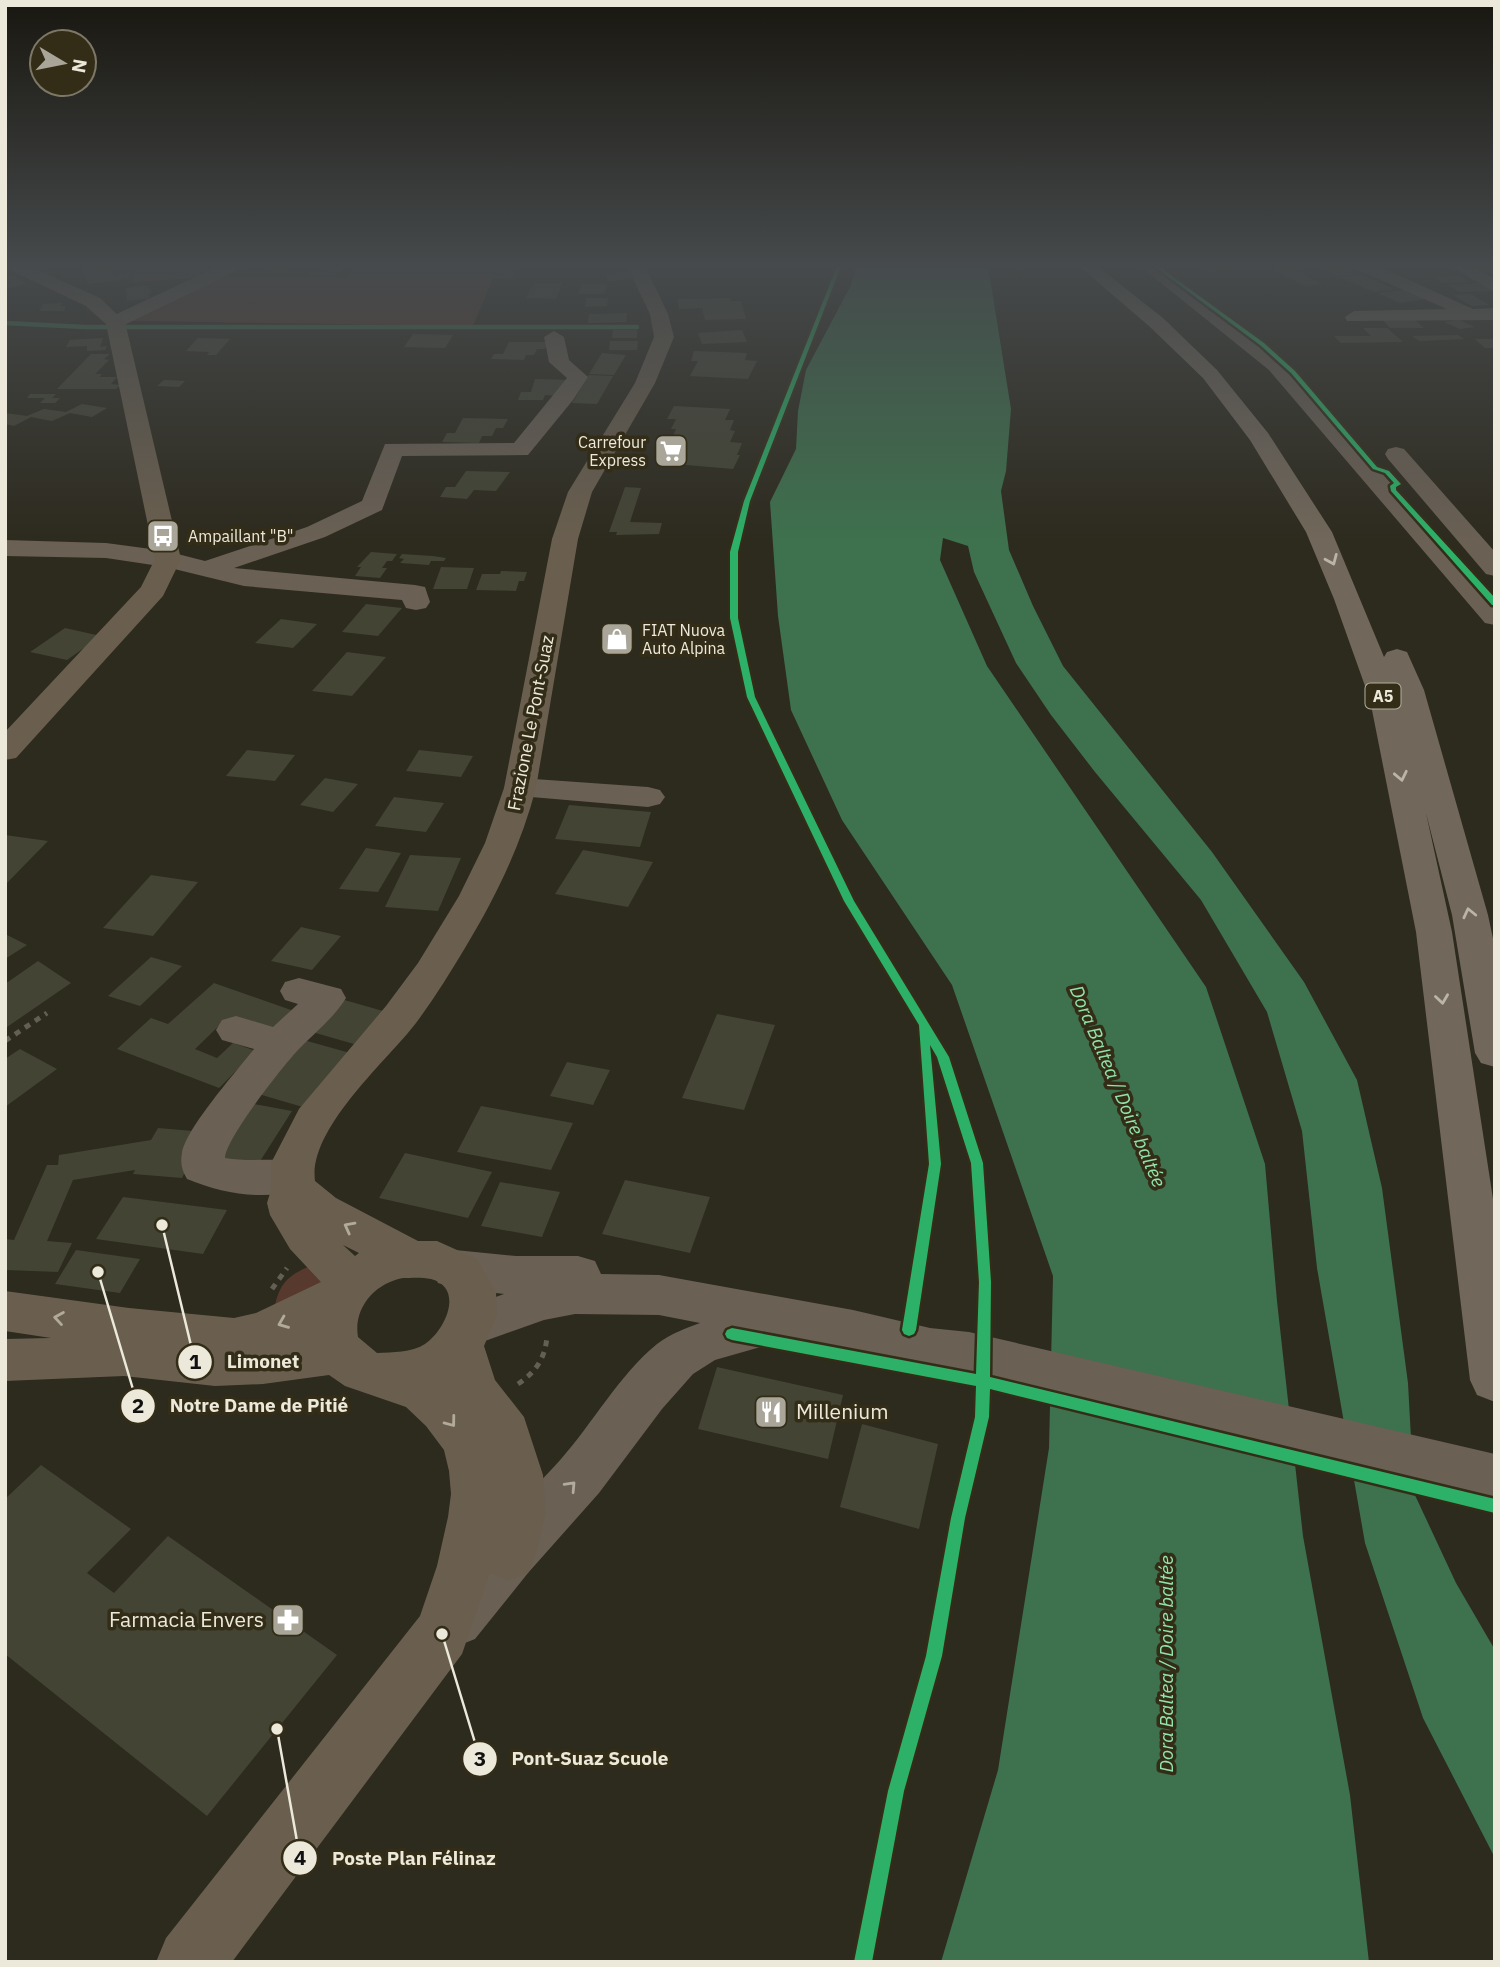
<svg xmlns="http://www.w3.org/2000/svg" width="1500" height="1967" font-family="'IBM Plex Sans',sans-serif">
	<rect width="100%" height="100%" fill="#2d2a1e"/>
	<g fill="#58392d">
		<path d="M122 266H226L196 278 133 282V272Z"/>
		<path d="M360 266H521L513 279 493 278 473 326 131 321 214 275 345 277Z"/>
		<path d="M316 1263 324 1280 308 1302 275 1305C281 1279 292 1274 316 1263Z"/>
	</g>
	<path fill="#3e714d" d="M856 266H988L1011 409 1006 471 1001 491 1009 550 1033 606 1063 666 1212 852 1304 982 1357 1080 1382 1188 1408 1383 1414 1493 1456 1583 1495 1650V1858L1423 1718 1365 1543 1317 1268 1302 1131 1267 1012 1201 900 1095 772 1051 715 1016 663 974 572 968 546 943 538 940 560 987 666 1206 987 1265 1164 1277 1301 1303 1536 1350 1795 1369 1962H941L998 1770 1049 1448 1053 1276 952 985 842 820 791 710 778 616 770 502 796 449 798 411 806 370 851 285Z"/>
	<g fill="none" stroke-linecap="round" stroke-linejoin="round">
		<path stroke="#3e714d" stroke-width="4.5" d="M5 323 85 327H637"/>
	</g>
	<g fill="#434434">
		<path d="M268 266H291L286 272 262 271Z"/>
		<path d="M335 266H347L335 276 307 275 311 272H326Z"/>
		<path d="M1201 266H1258L1259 267 1211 272Z"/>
		<path d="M1337 266 1356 274 1337 276 1317 267Z"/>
		<path d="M1465 266H1489L1495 272 1477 273Z"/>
		<path d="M111 267 115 275 129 273 131 279 88 284 82 270Z"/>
		<path d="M1287 267 1323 284 1305 286 1270 269Z"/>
		<path d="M633 272 635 279 608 281 606 274Z"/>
		<path d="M1360 274 1395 289 1374 292 1339 277Z"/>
		<path d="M12 275 20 280 27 284 9 288 5 286V276Z"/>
		<path d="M1459 276 1470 282 1443 283 1433 277Z"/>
		<path d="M534 283H562L556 299 526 298Z"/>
		<path d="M1482 283 1493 291 1459 292 1448 285Z"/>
		<path d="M582 284H608L604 294H578Z"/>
		<path d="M147 285 152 292 148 294 150 298 127 301 126 288Z"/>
		<path d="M1409 289 1431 298 1400 303 1378 293Z"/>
		<path d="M1471 294 1489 305 1471 306 1453 295Z"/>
		<path d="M586 298H608L607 306 585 307Z"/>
		<path d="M730 298 731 301H741L746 319 705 320 702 308 679 309 677 299Z"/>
		<path d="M62 303 60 306H66L64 311H39L43 304Z"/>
		<path d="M627 313 626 322 588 323 589 314Z"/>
		<path d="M1381 318H1413L1424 328H1390Z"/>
		<path d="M1459 320 1475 327 1460 329 1444 322Z"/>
		<path d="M1363 328H1387L1403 342 1341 343 1334 336H1371Z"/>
		<path d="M613 330H637V338H612Z"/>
		<path d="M742 330 747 342 702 344 698 333Z"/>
		<path d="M413 334 453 335 445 348 404 347Z"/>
		<path d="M1458 335 1464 339 1419 341 1412 336Z"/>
		<path d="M103 338 100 347 107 346 105 350 87 351V346L66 347 70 340Z"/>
		<path d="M198 338 230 339 216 355H207L209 352 186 351Z"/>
		<path d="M1475 339H1495V348H1485Z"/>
		<path d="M610 341H638L637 350H609Z"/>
		<path d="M509 342H548L545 349H537L534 355H526L524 360 491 359 494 354H503Z"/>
		<path d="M694 351 747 353 745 360 757 361 748 379 690 376 698 361H691Z"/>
		<path d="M602 353 626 355 614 375 589 374Z"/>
		<path d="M91 354H110L104 359 109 360 95 374H102L99 377H117L111 384 120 385 116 389H57Z"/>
		<path d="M589 375 613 376 597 404 572 403Z"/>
		<path d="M535 379 572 380 561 396 545 395 543 400H518L521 392H531Z"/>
		<path d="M164 380 185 381 179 387 157 386Z"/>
		<path d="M30 394H56L52 398H60L55 403H40L45 398H27Z"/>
		<path d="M82 404 107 408 92 417 70 413 52 421 31 417 14 426 5 424V413L27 416 44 409 66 412Z"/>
		<path d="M674 406 730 409 725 420H734L730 430 735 431 730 442 742 443 737 455H740L733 469 675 464 681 454H673L679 441H671L676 429H671L676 419H667Z"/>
		<path d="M463 418 508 419 503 428H496L492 436H482L479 443 442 442 447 433H455Z"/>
		<path d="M466 471 510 472 496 491 474 490 467 499 440 497 446 487H455Z"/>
		<path d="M625 487 641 488 630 522 662 523 659 534 616 535 617 532H609Z"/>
		<path d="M371 552 397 554 392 561H387L382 568H387L380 578 355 576 361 567H357Z"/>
		<path d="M402 554 433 556 446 558 444 561H431L429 565 400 563 404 559 399 558Z"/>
		<path d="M441 567 474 568 467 589H433Z"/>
		<path d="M501 571 527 572 524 581H519L516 591 476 590 482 574H500Z"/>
		<path d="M366 604 402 608 378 636 342 632Z"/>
		<path d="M281 619 317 624 293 648 255 643Z"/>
		<path d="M65 628 101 636 67 660 30 652Z"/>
		<path d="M347 652 386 657 352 696 312 691Z"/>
		<path d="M247 750 295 755 275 781 226 776Z"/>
		<path d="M419 750 473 756 461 777 406 771Z"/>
		<path d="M325 778 358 784 333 812 300 805Z"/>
		<path d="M394 797 444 803 426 832 375 826Z"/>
		<path d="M569 805 651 812 640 847 555 839Z"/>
		<path d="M5 835 48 841 5 885Z"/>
		<path d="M366 848 401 853 378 892 339 889Z"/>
		<path d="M583 850 653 862 628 907 555 894Z"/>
		<path d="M410 855 461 858 438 911 385 907Z"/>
		<path d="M151 875 198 882 153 936 103 928Z"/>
		<path d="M301 927 341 936 312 970 271 961Z"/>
		<path d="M5 934 27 945 5 959Z"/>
		<path d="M151 957 182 966 140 1006 108 996Z"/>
		<path d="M38 961 71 983 7 1027 5 984Z"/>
		<path d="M214 983 294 1011 267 1037 224 1021 195 1049 217 1058 233 1043 256 1051 219 1088 117 1049 151 1018 168 1024Z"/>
		<path d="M341 999 383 1011 354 1044 312 1032Z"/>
		<path d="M717 1014 775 1025 744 1110 682 1098Z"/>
		<path d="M300 1039 350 1053 306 1108 255 1093Z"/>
		<path d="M20 1049 57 1069 5 1107V1059Z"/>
		<path d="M567 1062 610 1070 593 1105 550 1096Z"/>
		<path d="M249 1103 292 1111 257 1166 213 1158Z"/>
		<path d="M481 1106 573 1123 551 1170 457 1152Z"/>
		<path d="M158 1128 205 1132 182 1178 133 1174 135 1170 73 1180 47 1241 72 1243 58 1272 5 1270V1239L14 1240 47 1165H58L59 1155 151 1140Z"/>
		<path d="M405 1153 492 1172 468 1218 379 1198Z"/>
		<path d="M625 1180 710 1197 690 1253 602 1234Z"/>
		<path d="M500 1182 560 1192 542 1237 481 1226Z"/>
		<path d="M123 1197 227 1210 203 1254 96 1239Z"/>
		<path d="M76 1250 140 1259 120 1293 55 1284Z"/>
		<path d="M717 1367 843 1395 828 1459 698 1429Z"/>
		<path d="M862 1424 938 1444 919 1529 840 1507Z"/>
		<path d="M41 1465 131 1529 87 1573 114 1593 168 1536 337 1655 207 1816 5 1654V1499Z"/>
	</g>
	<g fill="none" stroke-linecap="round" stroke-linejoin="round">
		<g stroke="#645f54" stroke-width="5" stroke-dasharray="6 6" stroke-linecap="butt">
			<path d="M5 1041 47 1013"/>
			<path d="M272 1289 287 1268"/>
			<path d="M518 1384C536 1372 546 1357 547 1335"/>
		</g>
		<g fill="#6a6054" fill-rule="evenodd">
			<path d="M219 266H241L238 270 122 326H108L105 322 108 318Z"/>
			<path d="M1140 266H1159L1230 317 1283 362 1495 600V625L1485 623 1269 370Z"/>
			<path d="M1355 266H1378L1473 309 1495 308V320L1347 321 1345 317 1354 311 1447 309 1358 270Z"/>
			<path d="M1450 266H1471L1495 279V292Z"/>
			<path d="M554 331 564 337 569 360 588 377 573 400 528 455 402 456 382 510 325 537 234 568 415 585 425 587 430 602 426 608 416 610 406 608 402 600 244 586 166 567 106 558 5 556V540L106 543 166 551 205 561 307 527 362 501 385 444 514 443 567 378 549 362 544 337Z"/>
			<path d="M1396 447 1404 449 1495 552V576L1486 574 1388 459 1385 454 1388 449Z"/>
			<path d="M520 778 648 787 660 790 665 797 660 804 648 807 508 795 504 788 508 781Z"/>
			<path d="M299 978 341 989 346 998C334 1018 314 1033 298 1050 283 1066 226 1138 225 1158 253 1163 281 1156 307 1164L313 1176 307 1188C266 1201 226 1195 187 1179 182 1170 180 1164 182 1153 186 1128 237 1071 254 1049L222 1040 216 1030 222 1020 236 1016 273 1027 298 1004 285 1000 280 991 285 982Z"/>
			<path d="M455 1250 516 1256H578L595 1261 601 1274 659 1275 853 1310 930 1328 969 1332 1495 1454V1502L969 1374 930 1370 789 1339 715 1360 693 1374 662 1409 599 1493 528 1573 475 1639 455 1647 435 1639 426 1619C450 1564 520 1505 561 1459 593 1423 619 1375 657 1344 670 1334 686 1328 700 1323L659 1315 575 1314 544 1320 471 1346 454 1340 447 1326 454 1312 504 1294 455 1288 438 1283 432 1269 438 1255Z"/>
		</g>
		<g fill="#6a5f4f" fill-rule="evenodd">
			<path d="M7 266H29L100 298 125 322 181 559 163 596 16 758 5 760V732L141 587 155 559 106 324 86 306 10 270Z"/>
			<path d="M627 266H645L668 314 674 337 655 383 592 492 578 539 536 788C521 845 496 897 465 948 450 973 434 999 416 1023 386 1062 308 1129 315 1181L336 1198 418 1241H437L477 1259 496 1292 497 1315 484 1346 495 1380 524 1417 543 1475 546 1513 536 1554 528 1573 508 1581 490 1573 462 1654 232 1962H156L166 1938 420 1616 437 1566 448 1517 451 1494 449 1471 444 1450 426 1426 406 1407 345 1386 329 1375 263 1384 215 1386 124 1376 5 1381V1339L51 1338 5 1331V1291L129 1308 234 1318 256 1313 321 1282 290 1249 270 1215 267 1203 271 1190V1163L299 1109 386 1006 418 963 459 896 485 843 504 788 552 539 568 492 635 383 654 337 650 314ZM343 1245 359 1253 355 1256ZM403 1278C411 1278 422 1277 431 1279 465 1288 445 1331 425 1344 411 1353 393 1352 377 1353L358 1337C353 1308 375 1283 403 1278Z"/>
		</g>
		<path fill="#71675a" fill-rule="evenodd" d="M1079 266H1097L1163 318 1217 370 1268 433 1332 532 1384 657 1387 652 1397 649 1407 652 1424 690 1488 915 1495 948V1067L1481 1063 1475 1053 1452 915 1426 813 1452 932 1495 1212V1402L1477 1395 1470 1380 1416 932 1370 700 1334 599 1306 532 1250 440 1203 378 1149 326Z"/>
		<defs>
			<g id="cycleway">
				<path d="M837 266H841L750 501 738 552V618L755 697 854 901 949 1057 983 1163 991 1282 990 1377 1495 1499V1513L990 1389 989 1417 965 1518 942 1656 904 1791 872 1962H854L888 1791 926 1656 951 1518 975 1417 976 1386 732 1340 727 1338 725 1334 727 1330 732 1328 976 1374 979 1282 971 1163 937 1057 930 1045 941 1164 916 1330 914 1334 909 1336 904 1334 902 1330 929 1164 919 1025 844 901 747 697 730 618V552L744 501Z"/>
				<path d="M1154 266H1158L1264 343 1295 371 1377 467 1389 471 1400 483 1401 484 1396 487V490L1495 598V605H1492L1391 491 1390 486 1394 483 1385 473 1373 469 1291 373 1260 345Z"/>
			</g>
		</defs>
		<use href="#cycleway" stroke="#332d18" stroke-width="5"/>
		<use href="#cycleway" fill="#2db169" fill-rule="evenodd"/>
	</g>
	<defs><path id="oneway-chevron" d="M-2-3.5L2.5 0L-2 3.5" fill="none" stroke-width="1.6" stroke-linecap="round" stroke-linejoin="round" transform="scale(1.75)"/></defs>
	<g stroke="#bbb5a7">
		<use href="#oneway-chevron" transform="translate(1332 560) rotate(67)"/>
		<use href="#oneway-chevron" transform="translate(1401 776) rotate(78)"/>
		<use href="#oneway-chevron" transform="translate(1469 913) rotate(-103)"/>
		<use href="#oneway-chevron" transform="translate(1442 999) rotate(82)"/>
	</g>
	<g stroke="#b2ab9c">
		<use href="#oneway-chevron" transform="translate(349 1227) rotate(-152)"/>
		<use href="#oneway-chevron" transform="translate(59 1318) rotate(-171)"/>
		<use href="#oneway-chevron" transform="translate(283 1323) rotate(158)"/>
		<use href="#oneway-chevron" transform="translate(451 1422) rotate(53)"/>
	</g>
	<use stroke="#b2ab9e" href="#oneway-chevron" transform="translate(571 1486) rotate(-47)"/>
	<linearGradient id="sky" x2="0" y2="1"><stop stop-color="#191710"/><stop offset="0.49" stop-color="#464a4c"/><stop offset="1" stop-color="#464a4c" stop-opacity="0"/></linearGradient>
	<rect width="1500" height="541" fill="url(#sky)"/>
	<defs>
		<symbol id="supermarket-square" viewBox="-11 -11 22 22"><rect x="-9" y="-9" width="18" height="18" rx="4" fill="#a9a699" stroke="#332d18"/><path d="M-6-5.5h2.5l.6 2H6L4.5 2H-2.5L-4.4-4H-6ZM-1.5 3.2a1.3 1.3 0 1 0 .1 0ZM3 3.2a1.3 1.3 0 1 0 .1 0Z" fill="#fff"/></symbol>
		<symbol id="bus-square" viewBox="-11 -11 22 22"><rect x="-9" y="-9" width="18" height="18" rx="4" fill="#a9a699" stroke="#332d18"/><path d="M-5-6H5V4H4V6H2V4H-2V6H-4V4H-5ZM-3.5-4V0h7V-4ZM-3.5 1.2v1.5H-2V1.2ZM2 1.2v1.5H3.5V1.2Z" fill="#fff"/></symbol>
		<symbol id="shop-square" viewBox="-11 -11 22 22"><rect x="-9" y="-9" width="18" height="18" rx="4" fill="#a9a699" stroke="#332d18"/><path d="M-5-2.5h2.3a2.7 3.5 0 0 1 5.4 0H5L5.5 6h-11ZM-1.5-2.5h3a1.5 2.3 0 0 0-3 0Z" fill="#fff"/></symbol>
		<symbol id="restaurant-square" viewBox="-11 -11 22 22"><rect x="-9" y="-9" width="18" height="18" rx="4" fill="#a9a699" stroke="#332d18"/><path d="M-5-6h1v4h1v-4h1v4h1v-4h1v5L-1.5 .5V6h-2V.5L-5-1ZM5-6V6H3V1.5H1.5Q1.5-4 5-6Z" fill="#fff"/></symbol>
		<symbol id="pharmacy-square" viewBox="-11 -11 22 22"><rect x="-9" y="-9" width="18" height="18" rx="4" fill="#a9a699" stroke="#332d18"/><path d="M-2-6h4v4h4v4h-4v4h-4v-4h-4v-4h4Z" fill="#fff"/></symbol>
	</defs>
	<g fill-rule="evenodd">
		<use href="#supermarket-square" x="652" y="432" width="38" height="38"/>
		<use href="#bus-square" x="144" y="517" width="38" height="38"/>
		<use href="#shop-square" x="598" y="620" width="38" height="38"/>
		<use href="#restaurant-square" x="752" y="1393" width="38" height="38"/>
		<use href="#pharmacy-square" x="269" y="1601" width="38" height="38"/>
	</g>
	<g text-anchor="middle" stroke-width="7" stroke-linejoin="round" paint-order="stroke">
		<g font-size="16" fill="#ece9db" stroke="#332d18" text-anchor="start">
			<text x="646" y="448" text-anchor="end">Carrefour<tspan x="646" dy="18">Express</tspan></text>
			<text x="188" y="542">Ampaillant "B"</text>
			<text x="642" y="636">FIAT Nuova<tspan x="642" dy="18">Auto Alpina</tspan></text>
		</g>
		<rect fill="#332d18" stroke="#b4b1a0" stroke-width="2" x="1365.5" y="683.5" width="35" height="25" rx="5"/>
		<g font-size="16" font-weight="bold" fill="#ece9db">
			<text x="1383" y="702">A5</text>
		</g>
		<g font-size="18" fill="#ece9db" stroke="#332d18">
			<text transform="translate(531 723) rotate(-79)" y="6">Frazione Le Pont-Suaz</text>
		</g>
		<g font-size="19" font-style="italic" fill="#92e4aa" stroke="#332d18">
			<text transform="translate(1118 1086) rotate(67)" y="7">Dora Baltea / Doire baltée</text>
			<text transform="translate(1166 1664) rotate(-90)" y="7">Dora Baltea / Doire baltée</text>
		</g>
		<g font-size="21" fill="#ece9db" stroke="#332d18" text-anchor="start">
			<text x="796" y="1419">Millenium</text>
			<text x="264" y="1627" text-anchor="end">Farmacia Envers</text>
		</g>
	</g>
	<path fill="none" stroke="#ece9db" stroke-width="2.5" d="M162 1225L195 1362M98 1272L138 1406M442 1634L480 1759M277 1729L300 1858"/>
	<g fill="#ece9db" stroke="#332d18" stroke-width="2.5">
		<circle cx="162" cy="1225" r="7"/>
		<circle cx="98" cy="1272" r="7"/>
		<circle cx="442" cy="1634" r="7"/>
		<circle cx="277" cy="1729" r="7"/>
		<circle cx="195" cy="1362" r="18"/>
		<circle cx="138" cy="1406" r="18"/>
		<circle cx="480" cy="1759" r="18"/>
		<circle cx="300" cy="1858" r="18"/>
	</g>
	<g font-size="21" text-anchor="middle" font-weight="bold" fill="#111">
		<text x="195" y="1369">1</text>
		<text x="138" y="1413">2</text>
		<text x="480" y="1766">3</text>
		<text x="300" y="1865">4</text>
	</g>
	<g font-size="19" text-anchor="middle" font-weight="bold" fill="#ece9db" stroke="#332d18" stroke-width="7" stroke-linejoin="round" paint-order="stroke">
		<text x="263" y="1368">Limonet</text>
		<text x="259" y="1412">Notre Dame de Pitié</text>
		<text x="590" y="1765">Pont-Suaz Scuole</text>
		<text x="414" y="1865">Poste Plan Félinaz</text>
	</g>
	<rect width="1500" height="1967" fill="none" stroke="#ece9db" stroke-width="14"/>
	<g transform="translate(63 63) rotate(100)"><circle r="33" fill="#332d18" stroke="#7d7866" stroke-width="2"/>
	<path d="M0-5L12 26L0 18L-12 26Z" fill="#a9a699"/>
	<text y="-10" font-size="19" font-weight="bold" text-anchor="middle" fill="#ece9db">N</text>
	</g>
</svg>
